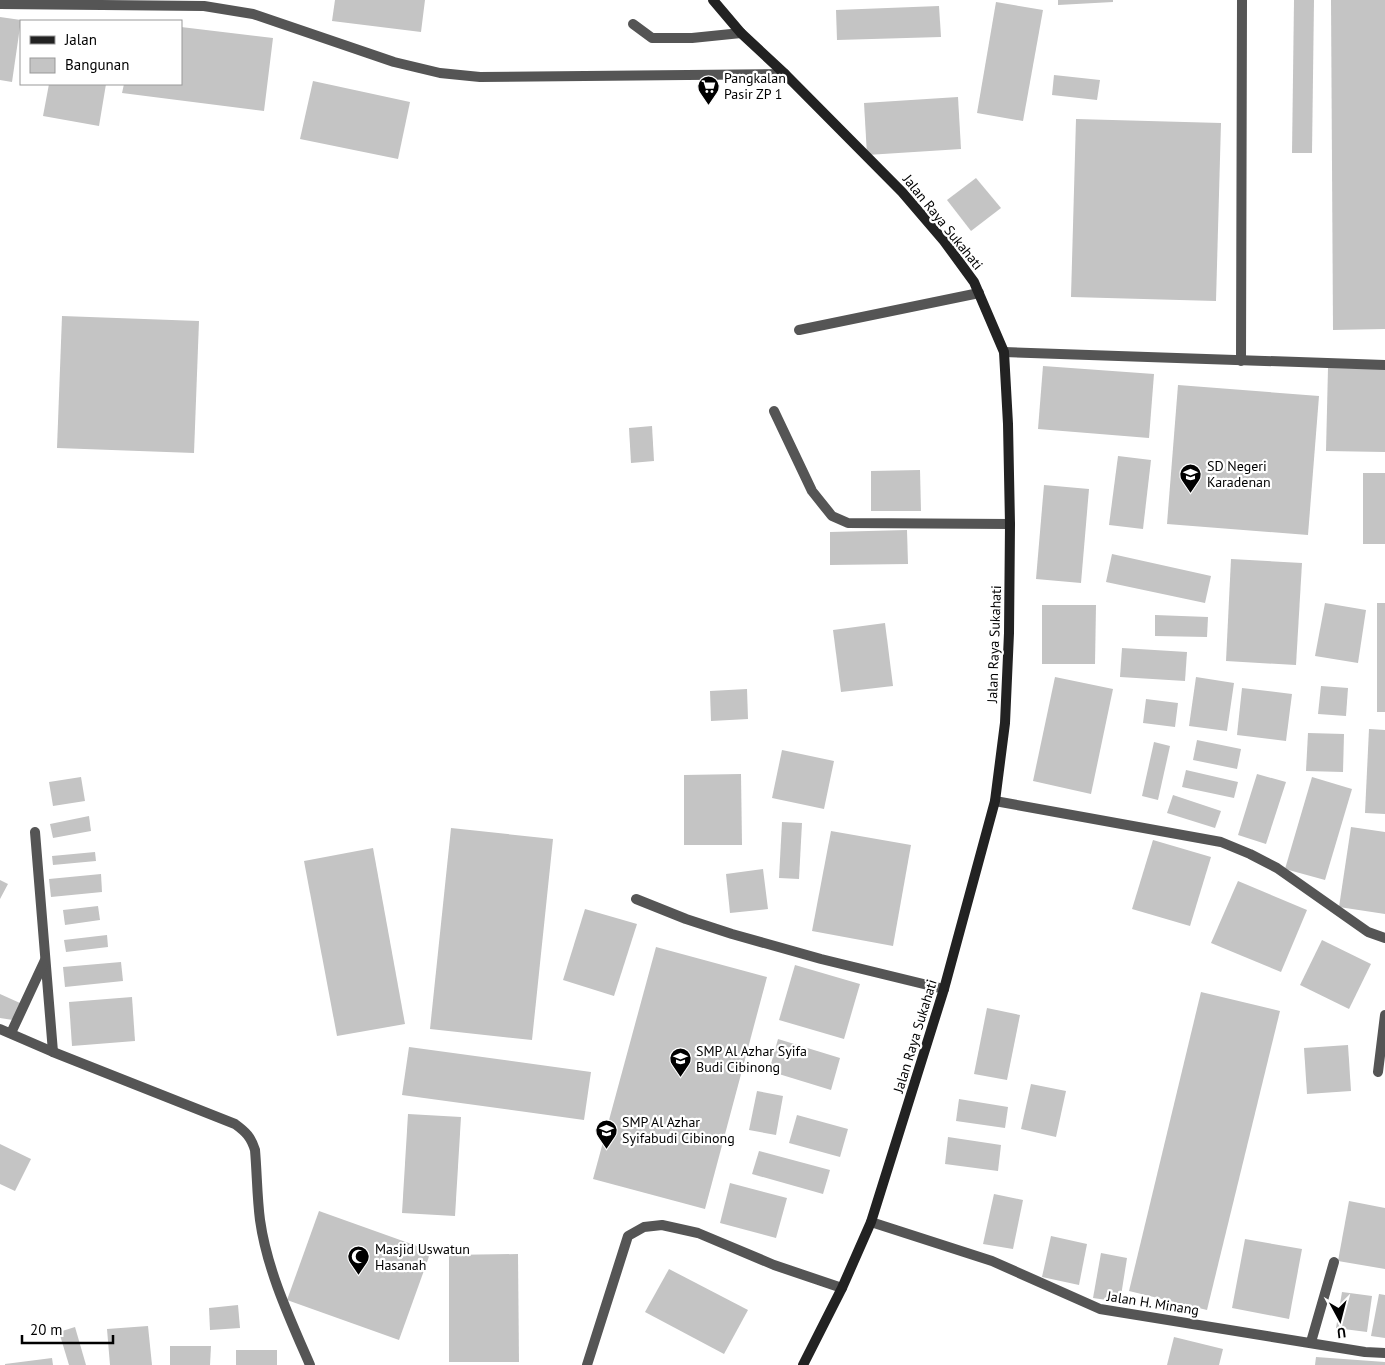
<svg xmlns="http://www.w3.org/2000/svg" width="1385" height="1365" font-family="'PT Sans',sans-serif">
	<rect width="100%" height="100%" fill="#fff"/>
	<g fill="#c4c4c4">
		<path d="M335 0H425L421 32 332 21Z"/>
		<path d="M1058 0H1113V2L1058 5Z"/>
		<path d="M1294 0H1314L1312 153H1292Z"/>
		<path d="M1331 0H1385V329L1333 330Z"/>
		<path d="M996 2 1043 10 1023 121 977 113Z"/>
		<path d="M939 6 941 37 837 40 836 10Z"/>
		<path d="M0 17 21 20 12 82 0 80Z"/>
		<path d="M181 27 273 38 264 111 122 93 124 84H181Z"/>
		<path d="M1054 75 1100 80 1097 100 1052 95Z"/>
		<path d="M313 81 410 102 398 159 300 139Z"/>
		<path d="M49 84H106L99 126 43 116Z"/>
		<path d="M958 97 961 149 867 155 864 103Z"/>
		<path d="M1076 119 1221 123 1216 301 1071 297Z"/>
		<path d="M976 178 1001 208 971 231 947 200Z"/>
		<path d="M62 316 199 321 194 453 57 448Z"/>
		<path d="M1043 366 1154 374 1149 438 1038 429Z"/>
		<path d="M1328 368 1385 369V452L1326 451Z"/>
		<path d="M1178 385 1319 396 1308 535 1167 524Z"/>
		<path d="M652 426 654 461 631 463 629 428Z"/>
		<path d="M1118 456 1151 460 1143 529 1109 525Z"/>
		<path d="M920 470 921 511H871V471Z"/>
		<rect x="1363" y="473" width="22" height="71"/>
		<path d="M1044 485 1089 489 1081 583 1036 579Z"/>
		<path d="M907 530 908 564 830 565V532Z"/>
		<path d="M1112 554 1211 576 1205 603 1106 582Z"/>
		<path d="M1231 559 1302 563 1296 665 1226 661Z"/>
		<path d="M1325 603 1366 610 1358 663 1315 656Z"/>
		<rect x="1377" y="603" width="8" height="109"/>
		<path d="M1042 605H1096L1095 664H1042Z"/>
		<path d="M1155 615 1208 617 1207 637 1155 636Z"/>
		<path d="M885 623 893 686 841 692 833 630Z"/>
		<path d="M1122 648 1187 652 1185 681 1120 677Z"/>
		<path d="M1055 677 1113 689 1091 794 1033 781Z"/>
		<path d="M1196 677 1234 683 1227 731 1189 726Z"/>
		<path d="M1321 686 1348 688 1346 716 1318 714Z"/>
		<path d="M1242 688 1292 694 1286 741 1237 735Z"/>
		<path d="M747 689 748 719 711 721 710 691Z"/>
		<path d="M1146 699 1178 703 1175 727 1143 723Z"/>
		<path d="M1369 729 1385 730V814L1365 813Z"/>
		<path d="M1308 733 1344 734 1343 772 1306 771Z"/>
		<path d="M1197 740 1241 749 1237 769 1193 760Z"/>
		<path d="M1154 742 1170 746 1158 800 1142 796Z"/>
		<path d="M782 750 834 761 824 809 772 798Z"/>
		<path d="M1186 770 1238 782 1234 798 1182 787Z"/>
		<path d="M741 774 742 845H684V775Z"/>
		<path d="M1257 774 1286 782 1266 844 1238 835Z"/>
		<path d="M81 777 85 801 53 806 49 782Z"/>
		<path d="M1312 777 1352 789 1325 880 1285 869Z"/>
		<path d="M1173 795 1221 811 1215 828 1167 813Z"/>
		<path d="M89 816 91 831 53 838 50 824Z"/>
		<path d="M782 822 802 823 799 879 779 878Z"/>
		<path d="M1351 827 1385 832V914L1339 907Z"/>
		<path d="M451 828 553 839 532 1040 430 1029Z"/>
		<path d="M831 831 911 845 893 946 812 931Z"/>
		<path d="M1153 840 1211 857 1190 926 1132 909Z"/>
		<path d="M373 848 405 1024 337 1036 304 861Z"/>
		<path d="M95 852 96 861 53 865 52 856Z"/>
		<path d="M763 869 768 909 730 913 726 874Z"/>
		<path d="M101 874 102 892 51 897 49 879Z"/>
		<path d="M0 880 8 884 0 899Z"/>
		<path d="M1238 881 1307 910 1281 972 1211 943Z"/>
		<path d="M98 906 100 920 65 925 63 910Z"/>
		<path d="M585 909 637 924 614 996 563 980Z"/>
		<path d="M107 935 108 947 66 952 64 940Z"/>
		<path d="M1322 940 1371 964 1349 1009 1300 985Z"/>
		<path d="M656 947 767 977 705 1209 593 1179Z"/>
		<path d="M121 962 123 981 65 987 63 967Z"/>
		<path d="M795 965 860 984 844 1039 779 1020Z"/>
		<path d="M1201 992 1280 1011 1207 1310 1129 1291Z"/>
		<path d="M0 994 20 1003 13 1020 0 1018Z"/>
		<path d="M132 997 135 1041 72 1046 69 1002Z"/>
		<path d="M987 1008 1020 1015 1007 1080 974 1074Z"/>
		<path d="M778 1039 840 1058 831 1090 769 1071Z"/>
		<path d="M1348 1045 1351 1091 1307 1094 1304 1048Z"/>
		<path d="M409 1047 591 1072 584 1120 402 1095Z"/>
		<path d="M1031 1084 1066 1091 1056 1137 1021 1129Z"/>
		<path d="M757 1091 783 1096 776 1135 749 1130Z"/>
		<path d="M959 1099 1008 1107 1005 1128 956 1121Z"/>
		<path d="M408 1114 461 1117 455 1216 402 1213Z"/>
		<path d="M797 1115 848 1129 840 1157 789 1143Z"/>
		<path d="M948 1137 1001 1145 998 1171 945 1164Z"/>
		<path d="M0 1144 31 1159 15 1191 0 1184Z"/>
		<path d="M759 1151 830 1170 823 1194 752 1174Z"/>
		<path d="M730 1183 787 1198 776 1238 720 1223Z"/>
		<path d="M994 1194 1023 1200 1013 1249 983 1244Z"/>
		<path d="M1349 1201 1385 1208V1269L1338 1261Z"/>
		<path d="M319 1211 431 1251 399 1340 287 1300Z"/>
		<path d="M1051 1236 1087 1244 1079 1285 1042 1277Z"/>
		<path d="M1245 1239 1302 1249 1289 1319 1232 1308Z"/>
		<path d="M1101 1253 1127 1258 1120 1302 1093 1298Z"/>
		<path d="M518 1254 519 1362H449V1255Z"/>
		<path d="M669 1269 748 1310 724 1354 645 1312Z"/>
		<path d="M1342 1292 1372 1296 1367 1332 1336 1328Z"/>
		<path d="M1379 1294 1385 1295V1338L1371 1336Z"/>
		<path d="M238 1305 240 1328 210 1330 209 1308Z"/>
		<path d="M148 1326 152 1365H110L107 1329Z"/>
		<path d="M75 1327 86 1365H69L59 1332Z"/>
		<path d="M1174 1337 1223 1349 1219 1365H1167Z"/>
		<path d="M170 1346H211L210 1365H170Z"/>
		<rect x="236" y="1350" width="41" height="15"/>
		<path d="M1316 1357 1385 1362V1365H1315Z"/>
		<path d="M52 1358 53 1365H5V1364Z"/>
	</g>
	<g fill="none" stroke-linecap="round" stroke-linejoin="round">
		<g stroke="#555" stroke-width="10">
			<path d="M633 24 652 38H692L741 33"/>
			<path d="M1241 361 1242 0"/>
			<path d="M1311 1342 1334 1262"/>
			<path d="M587 1365 628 1236 644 1227 662 1225 698 1233 774 1265 842 1288"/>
		</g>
		<g stroke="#555" stroke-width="10">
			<path d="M0 4 204 6 253 14 394 62 440 73 480 77 785 74"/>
			<path d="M799 330 979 293"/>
			<path d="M1004 352 1385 365"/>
			<path d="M774 411 812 491 832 516 848 523 1010 524"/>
			<path d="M995 801 1221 842 1250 854 1277 868 1368 932 1385 938"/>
			<path d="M35 832 53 1052"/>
			<path d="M636 899 686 919 732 934 821 959 944 989"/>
			<path d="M0 1029 53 1052 235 1124C246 1132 251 1137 255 1150 257 1173 257 1197 260 1220 267 1270 290 1319 310 1365"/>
			<path d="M11 1033 45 960"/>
			<path d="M1378 1072 1385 1015"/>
			<path d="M871 1222 992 1261 1100 1309 1365 1352 1385 1353"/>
		</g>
		<path stroke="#222" stroke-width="10" d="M713 0 741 33 785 74 902 192 944 241 974 282 1004 352 1008 424 1010 524 1009 633 1005 723 995 801 944 989 871 1222 842 1288 803 1365"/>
	</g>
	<defs>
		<symbol id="supermarket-pin" viewBox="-11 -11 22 30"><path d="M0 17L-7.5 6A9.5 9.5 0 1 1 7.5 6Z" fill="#000" stroke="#fff"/><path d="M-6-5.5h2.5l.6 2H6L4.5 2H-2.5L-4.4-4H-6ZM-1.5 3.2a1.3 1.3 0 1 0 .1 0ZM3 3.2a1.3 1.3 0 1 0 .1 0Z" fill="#fff"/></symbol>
		<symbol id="school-pin" viewBox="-11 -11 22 30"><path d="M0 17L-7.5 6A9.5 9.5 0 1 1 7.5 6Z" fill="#000" stroke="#fff"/><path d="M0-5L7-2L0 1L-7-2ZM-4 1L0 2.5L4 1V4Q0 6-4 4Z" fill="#fff"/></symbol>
		<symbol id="mosque-pin" viewBox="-11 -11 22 30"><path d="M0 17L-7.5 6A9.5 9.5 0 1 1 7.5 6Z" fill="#000" stroke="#fff"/><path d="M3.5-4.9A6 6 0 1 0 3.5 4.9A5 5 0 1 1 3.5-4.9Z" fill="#fff"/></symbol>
	</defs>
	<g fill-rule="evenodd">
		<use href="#supermarket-pin" x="696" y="74" width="25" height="34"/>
		<use href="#school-pin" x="1178" y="462" width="25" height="34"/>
		<use href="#school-pin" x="668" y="1046" width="25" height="34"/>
		<use href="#school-pin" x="594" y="1118" width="25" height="34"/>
		<use href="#mosque-pin" x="346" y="1244" width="25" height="34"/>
	</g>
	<g text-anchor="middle" stroke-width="4.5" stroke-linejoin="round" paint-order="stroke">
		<g font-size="14" fill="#000" stroke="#fff" text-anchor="start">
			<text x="724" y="83">Pangkalan<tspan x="724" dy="16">Pasir ZP 1</tspan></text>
			<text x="1207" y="471">SD Negeri<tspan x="1207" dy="16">Karadenan</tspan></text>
			<text x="696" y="1056">SMP Al Azhar Syifa<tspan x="696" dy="16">Budi Cibinong</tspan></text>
			<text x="622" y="1127">SMP Al Azhar<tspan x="622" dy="16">Syifabudi Cibinong</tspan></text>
			<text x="375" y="1254">Masjid Uswatun<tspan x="375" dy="16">Hasanah</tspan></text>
		</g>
		<g font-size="14" fill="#000" stroke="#fff">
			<text transform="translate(943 222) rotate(51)" y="5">Jalan Raya Sukahati</text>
			<text transform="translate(994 644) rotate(-88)" y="5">Jalan Raya Sukahati</text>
			<text transform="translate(915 1036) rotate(-73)" y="5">Jalan Raya Sukahati</text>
			<text transform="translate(1153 1303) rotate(9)" y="5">Jalan H. Minang</text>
		</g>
	</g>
	<rect x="20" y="20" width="162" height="65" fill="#ffffff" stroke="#999999"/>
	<rect x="30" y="36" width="25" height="8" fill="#222222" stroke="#999999"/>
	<text x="65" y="45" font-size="15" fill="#000000">Jalan</text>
	<rect x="30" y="58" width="25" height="15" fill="#c4c4c4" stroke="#999999"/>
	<text x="65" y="70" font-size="15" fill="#000000">Bangunan</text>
	<g transform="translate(1340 1320) rotate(173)" stroke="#ffffff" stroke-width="4" paint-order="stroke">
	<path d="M0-4L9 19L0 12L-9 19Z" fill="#000000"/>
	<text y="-8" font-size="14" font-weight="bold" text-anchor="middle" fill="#000000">U</text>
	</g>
	<path d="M22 1335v8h91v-8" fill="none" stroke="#000000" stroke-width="2.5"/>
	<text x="30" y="1335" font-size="15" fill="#000000" stroke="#ffffff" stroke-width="4" paint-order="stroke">20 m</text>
</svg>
